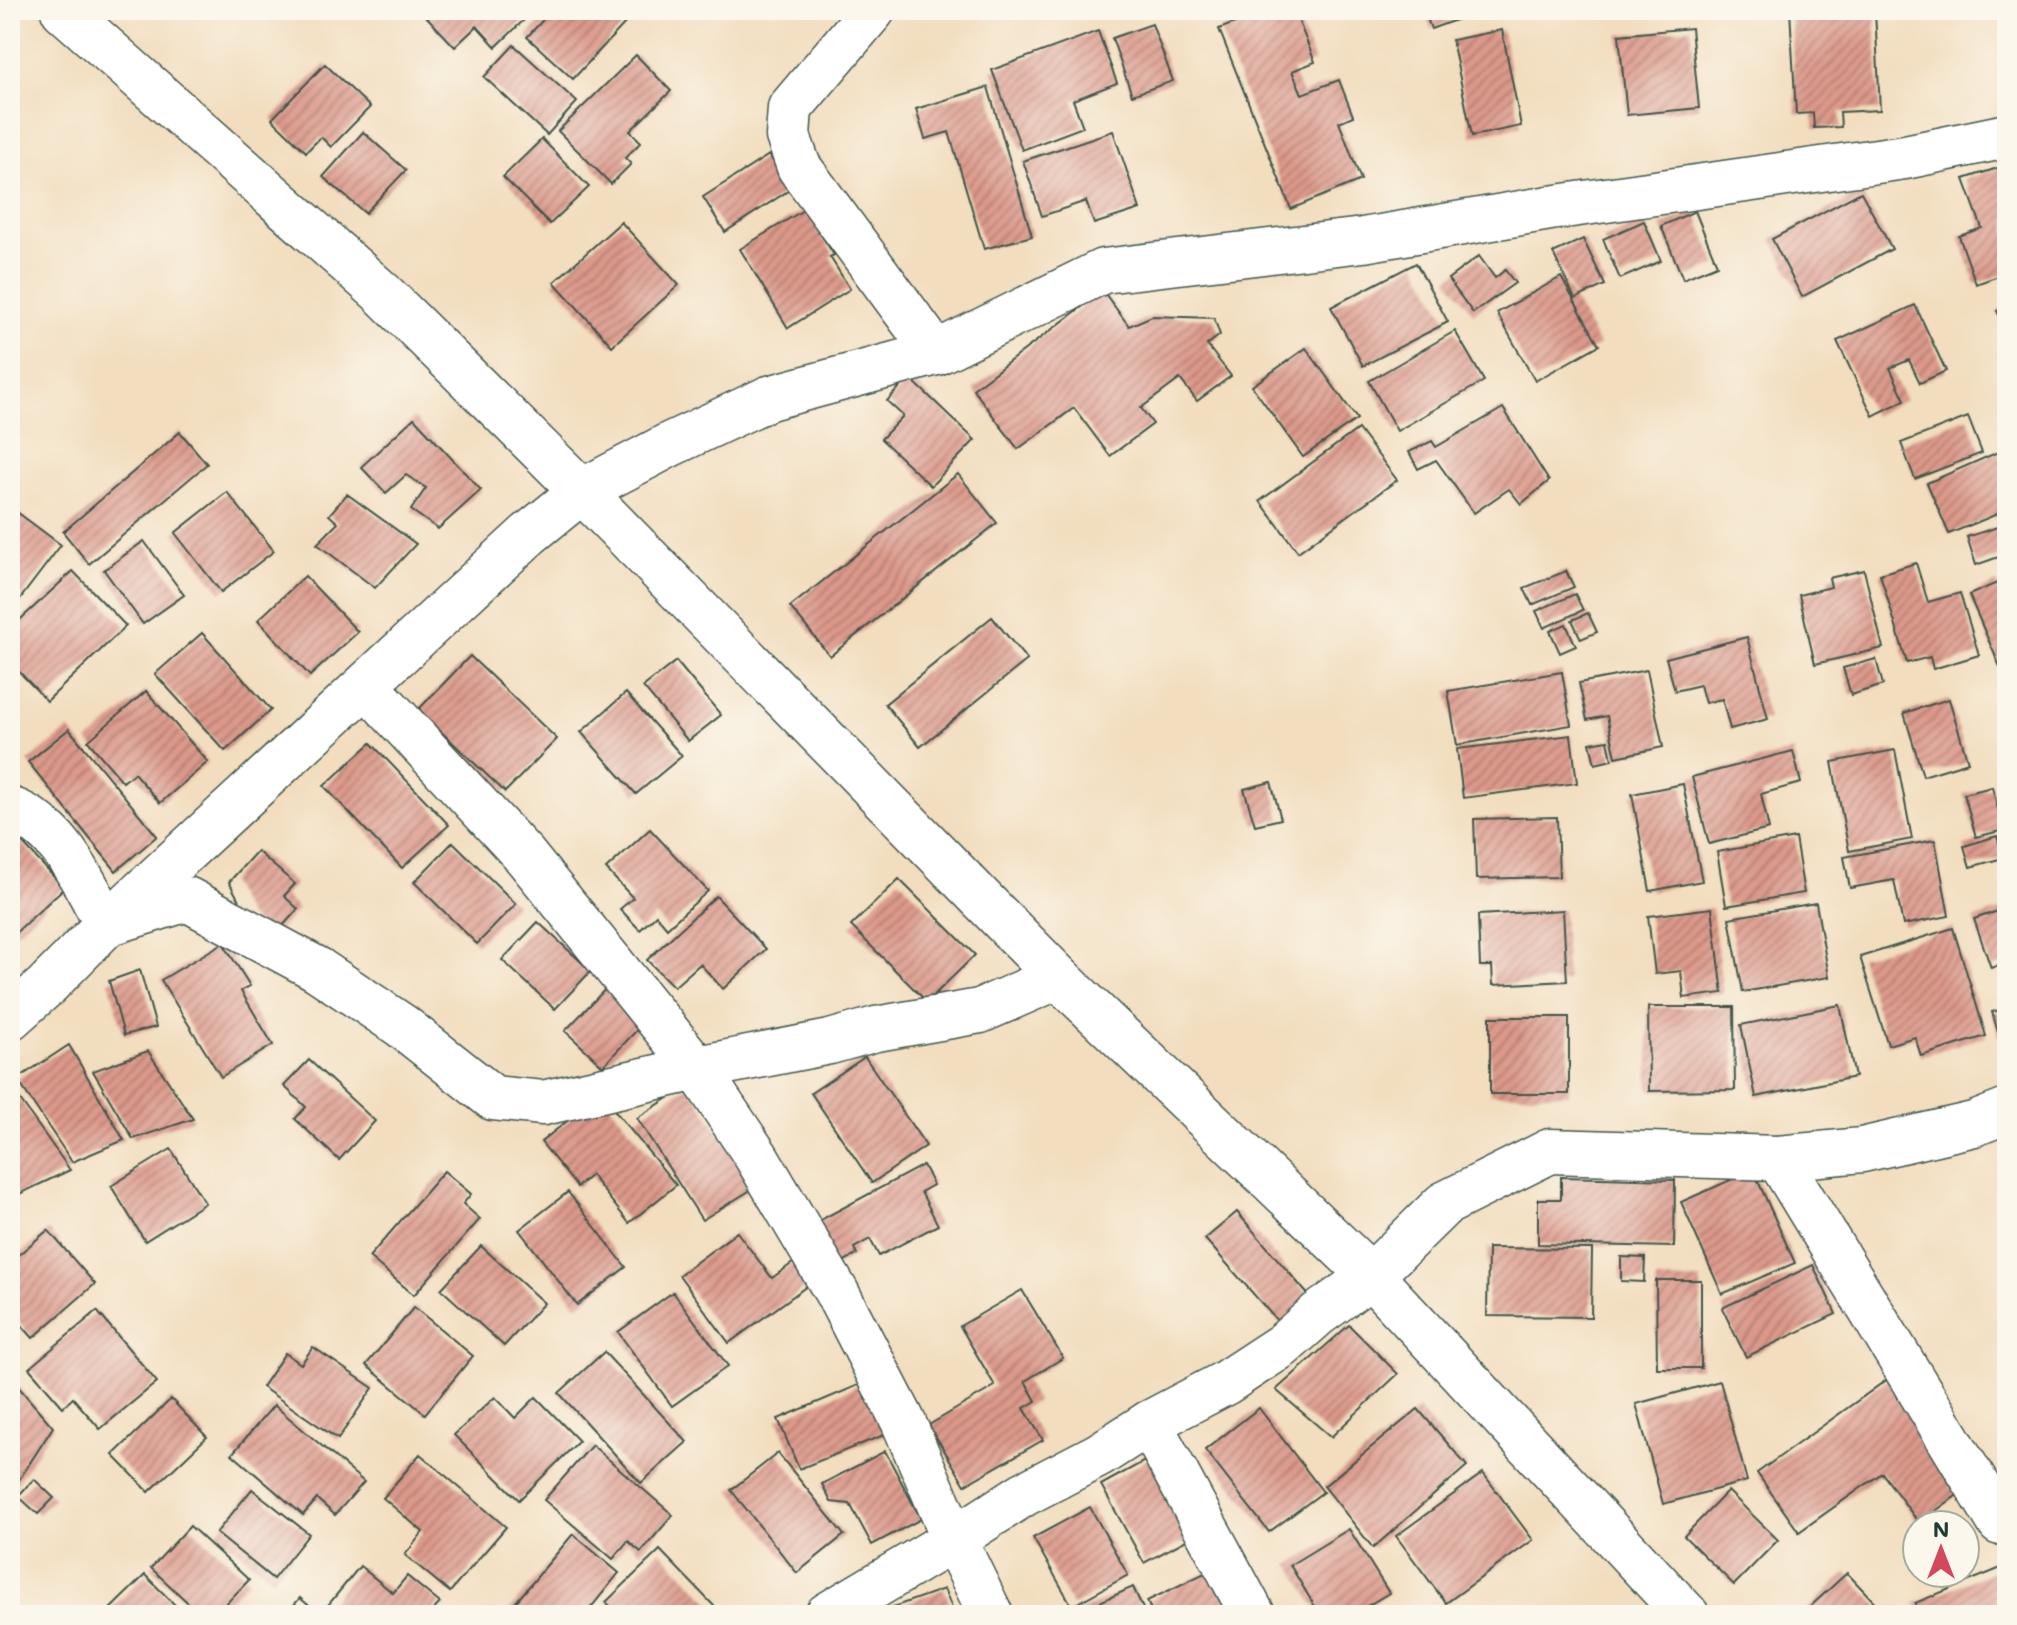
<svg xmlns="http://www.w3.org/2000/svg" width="2017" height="1625" font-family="Mali,sans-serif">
	<defs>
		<pattern id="building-hatch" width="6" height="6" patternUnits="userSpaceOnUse" patternTransform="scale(2)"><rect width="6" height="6" fill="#dc998b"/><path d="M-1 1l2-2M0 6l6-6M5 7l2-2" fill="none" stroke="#b27e72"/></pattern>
	</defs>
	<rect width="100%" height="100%" fill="#fbf7ec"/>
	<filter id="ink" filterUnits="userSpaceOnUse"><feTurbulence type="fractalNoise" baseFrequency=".0125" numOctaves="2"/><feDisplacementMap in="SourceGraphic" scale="16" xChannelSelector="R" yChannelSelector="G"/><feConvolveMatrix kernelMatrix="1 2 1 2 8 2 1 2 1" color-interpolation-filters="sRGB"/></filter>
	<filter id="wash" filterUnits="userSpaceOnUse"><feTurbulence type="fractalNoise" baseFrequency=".006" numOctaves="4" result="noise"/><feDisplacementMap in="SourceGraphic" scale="32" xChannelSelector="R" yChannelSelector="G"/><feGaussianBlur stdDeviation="1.8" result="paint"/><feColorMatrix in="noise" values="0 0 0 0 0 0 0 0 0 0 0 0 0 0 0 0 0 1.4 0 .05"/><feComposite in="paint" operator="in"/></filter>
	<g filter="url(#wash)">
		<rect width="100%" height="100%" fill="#f2ddbe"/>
		<g id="blocks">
			<g fill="url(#building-hatch)">
				<path d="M428 10H519L526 18 496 47 477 26 455 47 424 14Z"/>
				<path d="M552 10H615L627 21 573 79 527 37Z"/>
				<path d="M1049 10H1071L1056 20Z"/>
				<path d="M1268 10H1294L1315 62 1292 71 1302 94 1339 80 1353 116 1339 122 1361 180 1291 209 1219 29Z"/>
				<path d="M1424 10H1483L1431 29Z"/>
				<path d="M1790 10H1875L1880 110 1840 112 1841 127 1814 128 1813 113 1796 114Z"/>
				<path d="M1152 24 1173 81 1132 95 1112 38Z"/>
				<path d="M1691 28 1699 108 1627 115 1619 35Z"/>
				<path d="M1502 30 1521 126 1472 136 1452 40Z"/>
				<path d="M1098 31 1117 83 1073 100 1083 127 1022 150 992 70Z"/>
				<path d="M514 45 577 102 547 135 484 77Z"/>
				<path d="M636 55 671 91 630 131 641 142 625 158 631 164 611 184 558 131Z"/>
				<path d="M325 64 370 107 331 147 321 137 306 152 272 119Z"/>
				<path d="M988 87 1032 236 984 249 949 132 925 139 916 109Z"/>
				<path d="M1113 131 1140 209 1094 224 1086 201 1042 216 1023 161Z"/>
				<path d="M363 132 406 170 365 213 323 177Z"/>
				<path d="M542 139 589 187 550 224 503 177Z"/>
				<path d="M769 155 791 189 725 232 703 197Z"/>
				<path d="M2007 165V273L1976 284 1959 236 1982 228 1964 179Z"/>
				<path d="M1861 192 1892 249 1802 297 1772 239Z"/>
				<path d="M805 209 834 255 830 257 850 289 788 328 740 249Z"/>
				<path d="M1695 211 1717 265 1683 279 1661 226Z"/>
				<path d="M1644 221 1661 261 1620 279 1603 239Z"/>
				<path d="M621 222 679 285 612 346 554 282Z"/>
				<path d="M1583 239 1605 285 1575 299 1553 253Z"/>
				<path d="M1479 256 1495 278 1505 270 1515 283 1473 313 1448 279Z"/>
				<path d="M1416 263 1448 322 1363 366 1331 307Z"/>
				<path d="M1561 277 1599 345 1535 381 1497 313Z"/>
				<path d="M1103 291 1129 326 1152 316 1214 318 1220 335 1207 345 1231 376 1197 401 1180 379 1141 408 1153 424 1110 456 1074 408 1018 449 973 389Z"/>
				<path d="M1915 305 1946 371 1920 383 1909 360 1890 368 1905 400 1873 416 1837 341Z"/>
				<path d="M2007 306V331L1997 311Z"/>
				<path d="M1455 331 1484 381 1397 431 1369 381Z"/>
				<path d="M1306 348 1357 419 1303 457 1252 386Z"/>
				<path d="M909 377 975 440 931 486 881 439 903 416 887 401Z"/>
				<path d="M1503 408 1549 481 1521 504 1509 489 1474 513 1436 460 1418 469 1409 452 1432 441 1436 447Z"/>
				<path d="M1968 417 1982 453 1915 479 1901 443Z"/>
				<path d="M414 418 481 490 438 529 411 510 426 488 406 475 386 493 361 467Z"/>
				<path d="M1358 429 1397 480 1298 552 1260 501Z"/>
				<path d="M180 432 207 464 89 564 63 532Z"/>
				<path d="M1998 452 2007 472V510L1949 534 1927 483Z"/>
				<path d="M958 474 997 523 830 656 790 607Z"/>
				<path d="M227 492 274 551 221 592 175 533Z"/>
				<path d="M347 494 416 544 375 588 317 544 338 523 329 515Z"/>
				<path d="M13 509 61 545 10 612V514Z"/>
				<path d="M2007 524V554L1976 565 1967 537Z"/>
				<path d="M144 541 184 595 143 624 104 570Z"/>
				<path d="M1916 563 1928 602 1960 593 1979 655 1933 669 1930 657 1907 663 1880 574Z"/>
				<path d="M1864 570 1883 648 1815 664 1799 595 1831 587 1829 578Z"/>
				<path d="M73 571 126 626 47 701 10 662V629Z"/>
				<path d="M1566 571 1574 587 1532 605 1524 588Z"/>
				<path d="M305 576 358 632 310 676 258 620Z"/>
				<path d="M1997 583 2007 607V683L1969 595Z"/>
				<path d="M1575 594 1583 610 1544 628 1536 611Z"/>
				<path d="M1588 613 1597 632 1581 639 1572 620Z"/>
				<path d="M992 617 1027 660 920 747 885 704Z"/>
				<path d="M1566 624 1576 646 1560 653 1550 631Z"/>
				<path d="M202 633 271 710 225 751 155 674Z"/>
				<path d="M1747 637 1768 719 1730 729 1722 699 1705 703 1700 685 1675 691 1666 658Z"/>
				<path d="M470 656 557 739 505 792 418 710Z"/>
				<path d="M1876 659 1883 685 1851 695 1843 668Z"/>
				<path d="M676 661 721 715 688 741 643 687Z"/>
				<path d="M1647 670 1663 747 1616 757 1607 716 1587 720 1579 683Z"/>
				<path d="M1562 672 1571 725 1457 745 1448 691Z"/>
				<path d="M146 691 208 762 160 803 134 773 123 782 88 741Z"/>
				<path d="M626 693 682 756 636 794 581 732Z"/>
				<path d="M1949 699 1968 762 1923 776 1904 713Z"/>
				<path d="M69 729 157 836 116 871 28 762Z"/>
				<path d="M1571 735 1577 783 1463 798 1457 749Z"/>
				<path d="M1608 740 1612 760 1595 764 1590 743Z"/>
				<path d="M371 743 449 825 402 868 324 786Z"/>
				<path d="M1895 750 1912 839 1849 851 1832 762Z"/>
				<path d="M1793 751 1801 783 1761 794 1769 829 1709 844 1692 777Z"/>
				<path d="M1271 782 1281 819 1255 825 1244 789Z"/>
				<path d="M1683 784 1702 881 1650 891 1632 794Z"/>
				<path d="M1992 787 2004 830 1976 837 1964 794Z"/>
				<path d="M1557 817 1559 877 1476 879 1474 819Z"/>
				<path d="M650 829 708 891 667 928 656 915 640 930 620 909 633 898 606 869Z"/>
				<path d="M1997 836 2003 858 1970 867 1964 846Z"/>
				<path d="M18 838 64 888 10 938V846Z"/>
				<path d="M1795 838 1804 893 1726 906 1717 852Z"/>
				<path d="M1935 840 1949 916 1903 925 1894 880 1850 888 1844 857Z"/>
				<path d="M453 842 516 904 477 944 414 882Z"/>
				<path d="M257 851 295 884 284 896 298 909 272 938 247 915 229 882Z"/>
				<path d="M899 879 975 955 927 1002 851 926Z"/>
				<path d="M716 896 766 949 723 989 700 964 674 987 647 960Z"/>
				<path d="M1816 903 1829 977 1743 992 1729 918Z"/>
				<path d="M1712 908 1723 993 1684 998 1681 971 1655 974 1648 916Z"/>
				<path d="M2007 908V962L1991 968 1974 919Z"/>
				<path d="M1563 910 1567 981 1493 985 1492 966H1480L1478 915Z"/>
				<path d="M538 922 591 971 555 1009 502 960Z"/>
				<path d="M1953 928 1986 1036 1921 1056 1915 1037 1888 1045 1860 957Z"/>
				<path d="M223 943 250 986 241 991 273 1045 221 1077 161 980Z"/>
				<path d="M140 970 156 1027 124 1035 109 981Z"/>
				<path d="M613 981 650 1016 603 1066 565 1031Z"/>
				<path d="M1840 1005 1855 1077 1756 1097 1741 1025Z"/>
				<path d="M1648 1007H1734L1735 1090 1649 1091Z"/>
				<path d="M2007 1008V1037L2000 1039 1992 1012Z"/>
				<rect x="1490" y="1017" width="79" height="77"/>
				<path d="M69 1045 124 1140 72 1162 17 1079Z"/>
				<path d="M148 1051 193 1119 133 1139 93 1071Z"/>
				<path d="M865 1057 926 1146 872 1183 811 1093Z"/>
				<path d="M309 1060 375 1121 339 1160 295 1119 306 1107 284 1086Z"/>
				<path d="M689 1085 754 1188 702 1220 637 1118Z"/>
				<path d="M10 1086 70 1170 15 1196 10 1189Z"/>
				<path d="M601 1094 676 1185 629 1223 591 1175 577 1187 541 1142Z"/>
				<path d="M171 1149 205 1203 145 1241 111 1186Z"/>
				<path d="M923 1165 933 1185 921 1192 938 1225 879 1256 870 1239 854 1248 857 1254 834 1267 811 1225Z"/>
				<path d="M1753 1170 1795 1263 1722 1294 1681 1202Z"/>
				<path d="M444 1171 471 1194 463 1204 480 1219 414 1295 369 1257Z"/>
				<path d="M1561 1177 1675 1180 1674 1247 1538 1244V1199H1561Z"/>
				<path d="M568 1192 626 1267 577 1305 519 1230Z"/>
				<path d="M1237 1212 1310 1297 1279 1323 1205 1239Z"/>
				<path d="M48 1230 95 1284 33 1338 10 1312V1262Z"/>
				<path d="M737 1232 772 1278 794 1262 811 1283 729 1343 679 1275Z"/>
				<path d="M481 1246 544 1303 504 1346 441 1289Z"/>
				<path d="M1488 1248 1592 1249 1591 1317 1487 1316Z"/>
				<path d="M1621 1257 1645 1258 1644 1282 1621 1281Z"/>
				<path d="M1813 1265 1836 1314 1746 1357 1722 1308Z"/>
				<path d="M1656 1280H1701V1368H1657Z"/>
				<path d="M1022 1290 1063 1358 1025 1381 1036 1401 1024 1408 1043 1440 965 1485 929 1425 995 1386 960 1326Z"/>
				<path d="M673 1292 728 1366 672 1406 618 1332Z"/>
				<path d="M414 1307 473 1356 425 1414 366 1365Z"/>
				<path d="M97 1311 157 1382 100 1429 73 1398 63 1407 29 1368Z"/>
				<path d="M1349 1325 1398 1374 1331 1437 1276 1390Z"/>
				<path d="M313 1347 373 1388 338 1439 262 1387 285 1353 301 1364Z"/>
				<path d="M604 1352 687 1442 641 1483 559 1393Z"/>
				<path d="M1892 1376 1971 1485 1919 1523 1882 1473 1799 1532 1757 1473Z"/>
				<path d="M10 1377 53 1427 17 1483 10 1489Z"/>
				<path d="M868 1381 889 1433 799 1469 778 1419Z"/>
				<path d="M1720 1381 1747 1481 1663 1504 1636 1404Z"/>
				<path d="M495 1397 515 1418 536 1397 579 1441 519 1500 454 1435Z"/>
				<path d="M171 1399 207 1437 149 1492 113 1455Z"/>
				<path d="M274 1405 364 1482 335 1515 317 1499 303 1515 232 1454Z"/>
				<path d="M1259 1408 1323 1492 1269 1532 1205 1450Z"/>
				<path d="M1418 1409 1467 1466 1373 1548 1324 1486Z"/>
				<path d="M592 1445 673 1515 641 1552 628 1541 613 1559 544 1500Z"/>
				<path d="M885 1451 921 1519 872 1545 850 1504 831 1502 822 1484Z"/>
				<path d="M778 1453 844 1535 797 1573 731 1490Z"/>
				<path d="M1159 1453 1203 1531 1144 1563 1101 1485Z"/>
				<path d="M420 1454 506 1527 450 1592 405 1555 423 1532 383 1498Z"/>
				<path d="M1483 1473 1533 1540 1446 1603 1396 1536Z"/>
				<path d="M34 1479 54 1498 38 1514 18 1496Z"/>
				<path d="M252 1489 309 1534 273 1579 216 1533Z"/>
				<path d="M1728 1491 1778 1540 1734 1585 1684 1536Z"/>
				<path d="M1090 1507 1128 1575 1072 1606 1033 1538Z"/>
				<path d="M190 1526 249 1580 215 1615H201L151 1568Z"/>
				<path d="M1349 1529 1389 1593 1352 1615H1320L1290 1565Z"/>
				<path d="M573 1534 619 1573 585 1615H505Z"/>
				<path d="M660 1550 715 1607 707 1615H619L606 1602Z"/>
				<path d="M360 1566 393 1593 407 1576 440 1603 429 1615H330L324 1610Z"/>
				<path d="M2006 1566 2007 1615H1920L1915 1603Z"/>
				<path d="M1217 1567 1241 1615H1153L1147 1601Z"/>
				<path d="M1847 1573 1880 1608 1872 1615H1801Z"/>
				<path d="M145 1575 185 1615H104Z"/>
				<path d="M1133 1587 1146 1615H1071Z"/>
				<path d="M944 1589 955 1615H889L887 1609Z"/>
				<path d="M300 1598 320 1615H285Z"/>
				<path d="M1396 1607 1401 1615H1381Z"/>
			</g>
		</g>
	</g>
	<g filter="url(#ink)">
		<use href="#blocks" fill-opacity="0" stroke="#3f5549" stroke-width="2"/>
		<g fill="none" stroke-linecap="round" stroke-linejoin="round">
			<defs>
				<g id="minor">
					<path d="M873 10 790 108 788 136 799 167 936 353"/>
					<path d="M366 685 525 856 697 1068 756 1156 837 1293 903 1421 954 1539 1024 1494 1099 1455 1149 1423 1225 1383 1283 1345 1318 1314 1371 1276 1444 1204 1550 1151 1778 1158 1862 1150 1974 1124 2007 1111"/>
					<path d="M10 809C61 827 82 880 107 924L187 899 317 969 402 1026 493 1098 543 1103 697 1068 830 1042 876 1029 980 1011 1058 977"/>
					<path d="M1778 1158 2000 1523"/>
					<path d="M1149 1423 1253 1615"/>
					<path d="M827 1615 954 1539 991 1615"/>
				</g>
				<g id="tertiary">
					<path d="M63 10 382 293 582 491 1058 977 1371 1276 1687 1615"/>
					<path d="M10 1018 46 986 107 924 453 604 529 534 582 491 671 444 769 398 936 353 1103 271 1363 240 1550 208 1905 157 2007 136"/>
				</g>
			</defs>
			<use href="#minor" stroke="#3f5549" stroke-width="47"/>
			<use href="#tertiary" stroke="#3f5549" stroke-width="47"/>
			<use href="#minor" stroke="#fff" stroke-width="44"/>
			<use href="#tertiary" stroke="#fff" stroke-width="44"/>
		</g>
	</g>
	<rect width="2017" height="1625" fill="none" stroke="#fbf7ec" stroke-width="40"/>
	<g transform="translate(1941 1549)"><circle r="38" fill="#fbf7ec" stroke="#a3ada2" stroke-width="2"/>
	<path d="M0-6L14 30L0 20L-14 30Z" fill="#d1495b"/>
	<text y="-12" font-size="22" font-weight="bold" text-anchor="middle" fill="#1f3d34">N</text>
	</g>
</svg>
